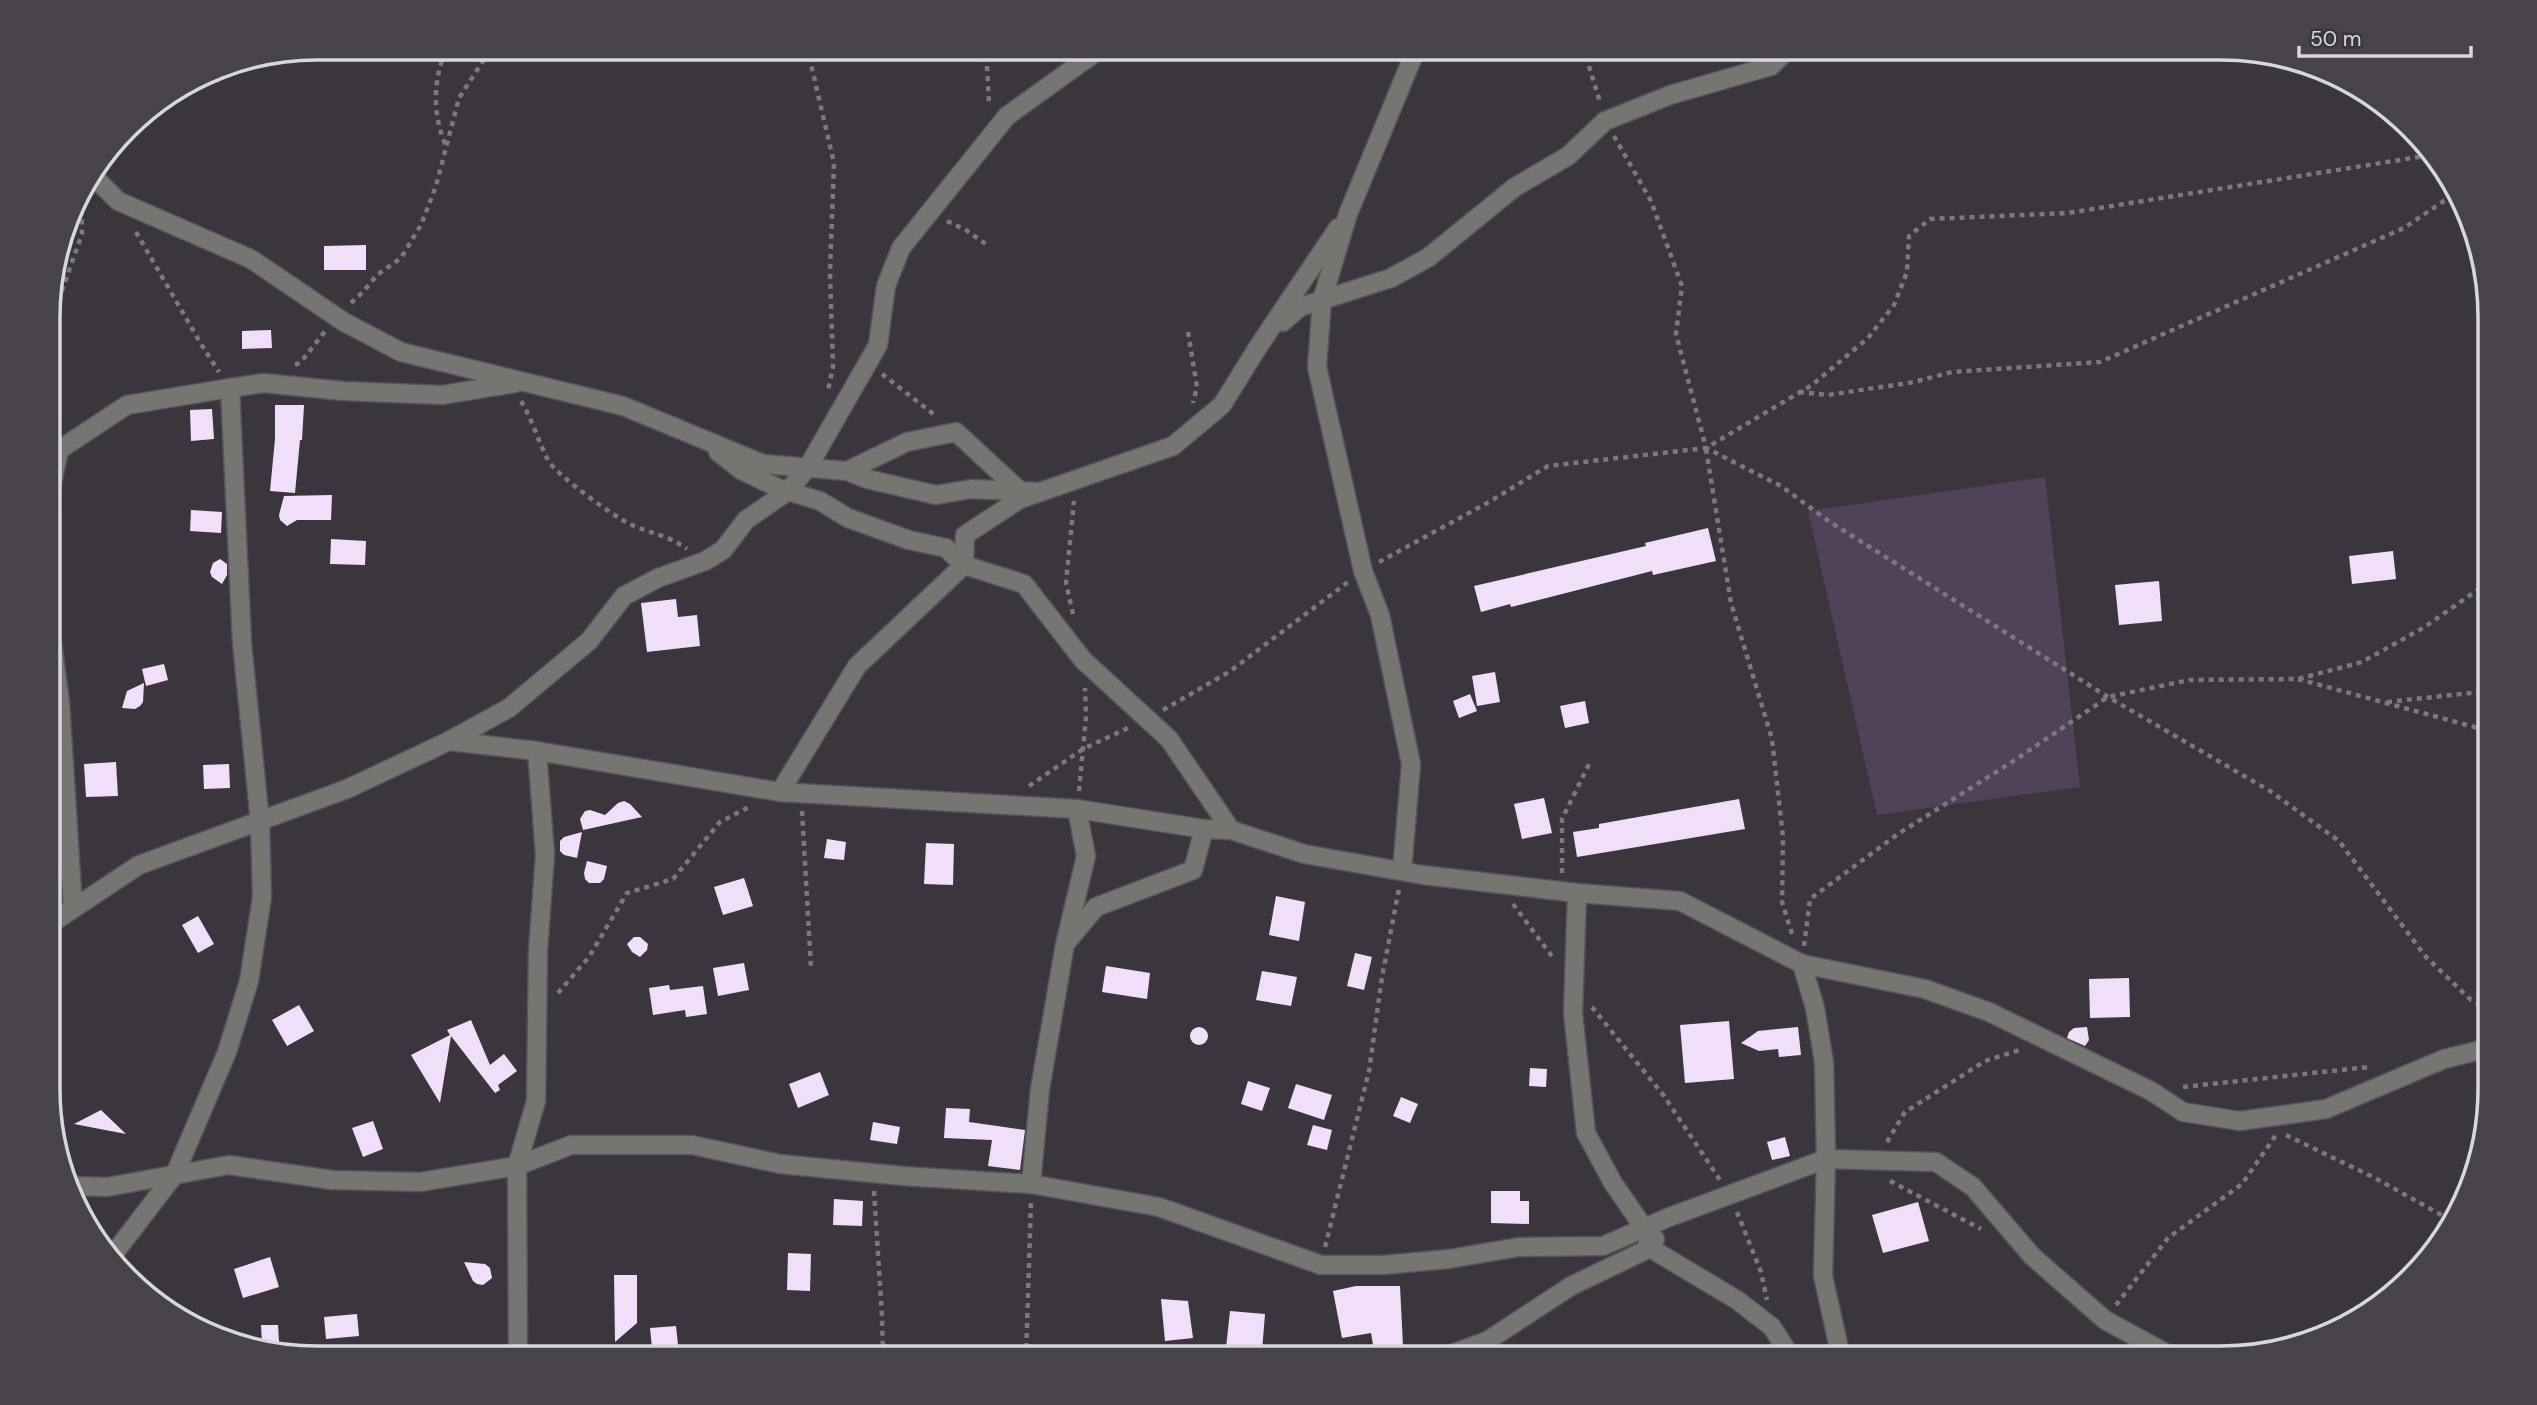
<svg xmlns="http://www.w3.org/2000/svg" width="2537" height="1405" font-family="'DM Sans',sans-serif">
	<rect width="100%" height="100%" fill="#3b363d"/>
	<path fill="#514159" d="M2045 477 2080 787 1877 815 1808 511Z"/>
	<g fill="#f1dffa">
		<path d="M366 245V270H324V246Z"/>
		<path d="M271 330 272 348 242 349V331Z"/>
		<path d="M275 405H304L302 440H300L295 493 270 491 275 439Z"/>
		<path d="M212 409 214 439 191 441 190 410Z"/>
		<path d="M332 495 331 520H297L287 526 280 520 279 515 284 496Z"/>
		<path d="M191 510 222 512 221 533 190 531Z"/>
		<path d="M1708 528 1716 561 1653 575 1652 571 1511 607 1510 604 1481 612 1474 586 1646 546 1645 543Z"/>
		<path d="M331 539 366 541 365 565 330 564Z"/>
		<path d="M2393 551 2396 579 2352 584 2349 556Z"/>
		<path d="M220 559 227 564V575L222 584 212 577 210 572 213 563Z"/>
		<path d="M2159 581 2162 621 2119 625 2115 585Z"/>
		<path d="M676 599 678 617 697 615 700 646 647 652 641 603Z"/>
		<path d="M164 664 168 680 146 686 142 669Z"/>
		<path d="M1495 672 1500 702 1477 706 1472 676Z"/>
		<path d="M144 683 143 702 140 706 135 709 122 708 127 691Z"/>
		<path d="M1470 694 1477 711 1459 718 1453 701Z"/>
		<path d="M1585 701 1589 723 1565 728 1560 706Z"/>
		<path d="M116 762 118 796 86 797 84 764Z"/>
		<path d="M229 764 230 788 204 789 203 765Z"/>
		<path d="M1544 798 1552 833 1522 839 1514 804Z"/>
		<path d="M1739 799 1745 829 1577 857 1573 832 1599 828V824Z"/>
		<path d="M624 801 630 804 642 817 583 830 580 819 585 811 590 810 605 815 618 803Z"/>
		<path d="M582 832 577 858 564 855 560 851V841L564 837Z"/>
		<path d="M827 839 846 842 844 860 824 858Z"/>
		<path d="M926 843 954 844 953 885 924 884Z"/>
		<path d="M587 861 607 866 604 879 600 883H589L585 879 584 873Z"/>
		<path d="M744 878 753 906 723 915 714 887Z"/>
		<path d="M1276 896 1305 902 1299 941 1269 935Z"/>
		<path d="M198 916 214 944 198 953 182 925Z"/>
		<path d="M634 937H640L648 944 647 950 640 957 632 952 627 944Z"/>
		<path d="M1355 953 1372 957 1364 990 1347 986Z"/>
		<path d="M744 963 749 990 718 996 713 968Z"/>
		<path d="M1106 966 1150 973 1147 999 1102 992Z"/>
		<path d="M1262 971 1297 977 1291 1006 1256 1000Z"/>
		<path d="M2129 978 2130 1017 2090 1018 2089 979Z"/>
		<path d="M669 985 670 990 703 986 707 1014 686 1017 685 1010 653 1015 649 988Z"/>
		<path d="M299 1005 314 1031 287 1046 272 1020Z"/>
		<path d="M471 1020 490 1065 504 1054 517 1071 498 1085 500 1090 495 1093 451 1036 440 1103 411 1055 450 1035 447 1030Z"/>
		<path d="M1729 1021 1734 1079 1685 1083 1680 1025Z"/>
		<circle cx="1199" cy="1036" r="9"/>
		<path d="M1798 1027 1801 1055 1779 1057 1778 1049 1759 1051 1741 1043 1758 1031Z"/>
		<path d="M2087 1027 2089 1040 2085 1046 2067 1038 2069 1032 2074 1028Z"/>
		<path d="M1530 1068 1547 1069 1546 1087 1529 1086Z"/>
		<path d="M820 1072 829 1095 798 1108 789 1084Z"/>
		<path d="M1248 1081 1270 1088 1262 1111 1241 1104Z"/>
		<path d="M1296 1084 1332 1095 1324 1120 1288 1108Z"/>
		<path d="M1401 1097 1418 1104 1410 1123 1393 1116Z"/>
		<path d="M946 1108 970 1109 969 1122 1025 1130 1020 1170 988 1166 992 1140 944 1138Z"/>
		<path d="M101 1110 126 1134 74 1124Z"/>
		<path d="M373 1121 383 1149 363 1157 352 1128Z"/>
		<path d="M873 1122 900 1127 897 1144 870 1140Z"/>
		<path d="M1313 1125 1332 1130 1327 1150 1307 1145Z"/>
		<path d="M1785 1137 1790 1156 1772 1160 1767 1142Z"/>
		<path d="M1491 1191H1520V1201H1529V1224L1491 1223Z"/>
		<path d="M834 1199 863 1201 862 1226 833 1225Z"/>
		<path d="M1918 1202 1929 1241 1883 1253 1872 1215Z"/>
		<path d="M788 1253 811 1254 810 1291 787 1290Z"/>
		<path d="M270 1257 279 1287 243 1298 234 1269Z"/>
		<path d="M464 1262 485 1264 490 1268 492 1278 483 1285 477 1284 473 1281Z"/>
		<path d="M614 1275H637V1323L615 1342Z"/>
		<path d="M1356 1286H1400L1403 1346 1374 1350 1371 1333 1342 1338 1333 1291Z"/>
		<path d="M1161 1299 1188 1301 1193 1338 1165 1341Z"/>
		<path d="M1230 1311 1265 1314 1262 1351 1226 1348Z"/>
		<path d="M357 1314 359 1336 326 1339 324 1317Z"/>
		<path d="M261 1325H278L279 1342 262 1343Z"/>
		<path d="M676 1326 678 1345 652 1348 650 1328Z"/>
	</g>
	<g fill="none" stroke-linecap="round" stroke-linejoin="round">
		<defs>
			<g id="minor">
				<path d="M92 175 118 201 251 259 344 322 401 352 623 406 763 464 847 471 867 479 936 495 971 489 1039 492"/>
				<path d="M1283 322 1300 307 1391 278 1429 257 1515 187 1568 156 1605 121 1670 95 1771 66 1790 47"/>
				<path d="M230 388 264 383 343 391 442 395 515 383"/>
				<path d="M718 452 741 470 778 488 820 501 848 518 909 540 946 548 964 565 1024 584 1083 660 1169 739 1231 830"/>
				<path d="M50 454 59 450 127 405 230 388 242 643 260 822 262 897 249 981 227 1052 175 1174 112 1256"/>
				<path d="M847 471 907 442 956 432 1020 491"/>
				<path d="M50 493 59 450"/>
				<path d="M50 629 60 702 73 908"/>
				<path d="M449 741 509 708 589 641 624 596 658 578 705 561 723 550 746 520 788 491 808 467 878 345 886 286 901 248 1007 116 1103 47"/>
				<path d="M780 792 857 666 964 565 965 535 1020 499 1173 446 1222 405 1258 347 1338 228"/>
				<path d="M1402 871 1411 764 1380 615 1363 571 1317 367 1322 300 1348 214 1417 47"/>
				<path d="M1577 893 1573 1013 1586 1133 1613 1183 1644 1228 1650 1248 1737 1300 1772 1327 1791 1357"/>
				<path d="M50 924 139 865 347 789 449 741 537 751 780 792 1077 809 1204 829 1231 830 1304 854 1423 875 1577 893 1680 901 1802 964 1925 989 1989 1012 2151 1091 2183 1112 2240 1121 2326 1109 2444 1059 2489 1048"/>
				<path d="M1066 940 1086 856 1077 809"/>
				<path d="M1802 964 1815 1008 1824 1062 1826 1159 1823 1276 1841 1357"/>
				<path d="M1031 1184 1040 1089 1065 944 1096 907 1193 870 1204 829"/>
				<path d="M73 1186 107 1187 229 1165 332 1180 420 1182 517 1166 571 1145H692L780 1164 903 1176 1031 1184 1159 1207 1321 1265H1383L1449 1259 1519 1247 1603 1246 1667 1218 1826 1159 1936 1162 1973 1187 2032 1256 2105 1320 2173 1357"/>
				<path d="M1443 1357 1487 1341 1571 1286 1650 1248 1655 1239"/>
				<path d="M518 1358 517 1166 536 1101 538 950 545 855 537 751"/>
			</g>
		</defs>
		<use href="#minor" stroke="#58535a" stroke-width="21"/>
		<g stroke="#7c787e" stroke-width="4.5" stroke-dasharray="5 5" stroke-linecap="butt">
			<path d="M807 47 834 163 830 272 833 367 828 390"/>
			<path d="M981 47 987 66 989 105"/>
			<path d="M1583 47 1600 102"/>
			<path d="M1614 136 1651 201 1682 286 1676 334 1706 448 1781 486 1830 522 2108 697 2270 791 2339 841 2426 957 2471 1000 2489 1008"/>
			<path d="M445 144C432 111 433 80 447 47"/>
			<path d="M947 221 966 230 987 245"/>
			<path d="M136 232 201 344 219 372"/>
			<path d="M351 303 363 292 377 275 401 258 421 225 436 186 459 98 485 58 511 47"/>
			<path d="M1188 332 1197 387 1193 403"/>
			<path d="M295 365 301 362 326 330"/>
			<path d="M882 374 936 416"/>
			<path d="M1799 392 1828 395 1914 382 1952 372 2100 362 2404 228 2457 192"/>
			<path d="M521 401C533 421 538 441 548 460 556 475 612 515 628 523 649 534 667 534 687 549"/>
			<path d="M57 430 51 371 61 293 82 234 81 191"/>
			<path d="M1706 449 1731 603 1772 739 1783 837 1782 902 1793 937"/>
			<path d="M1379 562 1489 502 1548 466 1706 448 1812 385 1868 338 1894 305 1907 272 1909 236 1930 219 2068 213 2431 155"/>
			<path d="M1073 614 1066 583 1074 501"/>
			<path d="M2298 679 2489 731"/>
			<path d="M2387 702 2489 691"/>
			<path d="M1163 710 1229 672 1348 582"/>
			<path d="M1029 786 1083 749 1130 727"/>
			<path d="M1079 791 1086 717 1085 688"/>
			<path d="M802 811 811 968"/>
			<path d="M1562 873V819L1590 762"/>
			<path d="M1513 904 1554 959"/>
			<path d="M1804 946 1810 899 1898 834 2015 760 2108 697 2189 680 2298 679 2362 662 2423 628 2489 582"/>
			<path d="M558 993 589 957 627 893 673 879 720 822 751 806"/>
			<path d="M1592 1007 1664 1096 1720 1180"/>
			<path d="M2183 1087 2369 1067"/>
			<path d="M2286 1135 2375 1178 2454 1222"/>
			<path d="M1887 1142 1905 1112 1985 1061 2020 1050"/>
			<path d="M1890 1181 1981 1229"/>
			<path d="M874 1191 882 1316 883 1358"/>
			<path d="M1737 1212 1761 1272 1767 1300"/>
			<path d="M1325 1247 1369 1071 1382 977 1399 889"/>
			<path d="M2116 1305 2168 1238 2242 1184 2276 1135"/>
			<path d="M1026 1358 1031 1201"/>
		</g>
		<use href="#minor" stroke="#747672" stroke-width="18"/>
	</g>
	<path d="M0 0H2537V1405H0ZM317 60H2221A257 257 0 0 1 2478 317V1089A257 257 0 0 1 2221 1346H317A257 257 0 0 1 60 1089V317A257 257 0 0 1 317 60Z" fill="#48434a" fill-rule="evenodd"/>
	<path fill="none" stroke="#dad7dc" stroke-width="3.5" d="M317 60H2221A257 257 0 0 1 2478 317V1089A257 257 0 0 1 2221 1346H317A257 257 0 0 1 60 1089V317A257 257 0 0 1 317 60Z"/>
	<path d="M2299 46v10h172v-10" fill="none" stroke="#dad7dc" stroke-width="3.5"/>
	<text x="2310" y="46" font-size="21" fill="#dad7dc" stroke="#3b363d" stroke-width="5" paint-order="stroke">50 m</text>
</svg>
